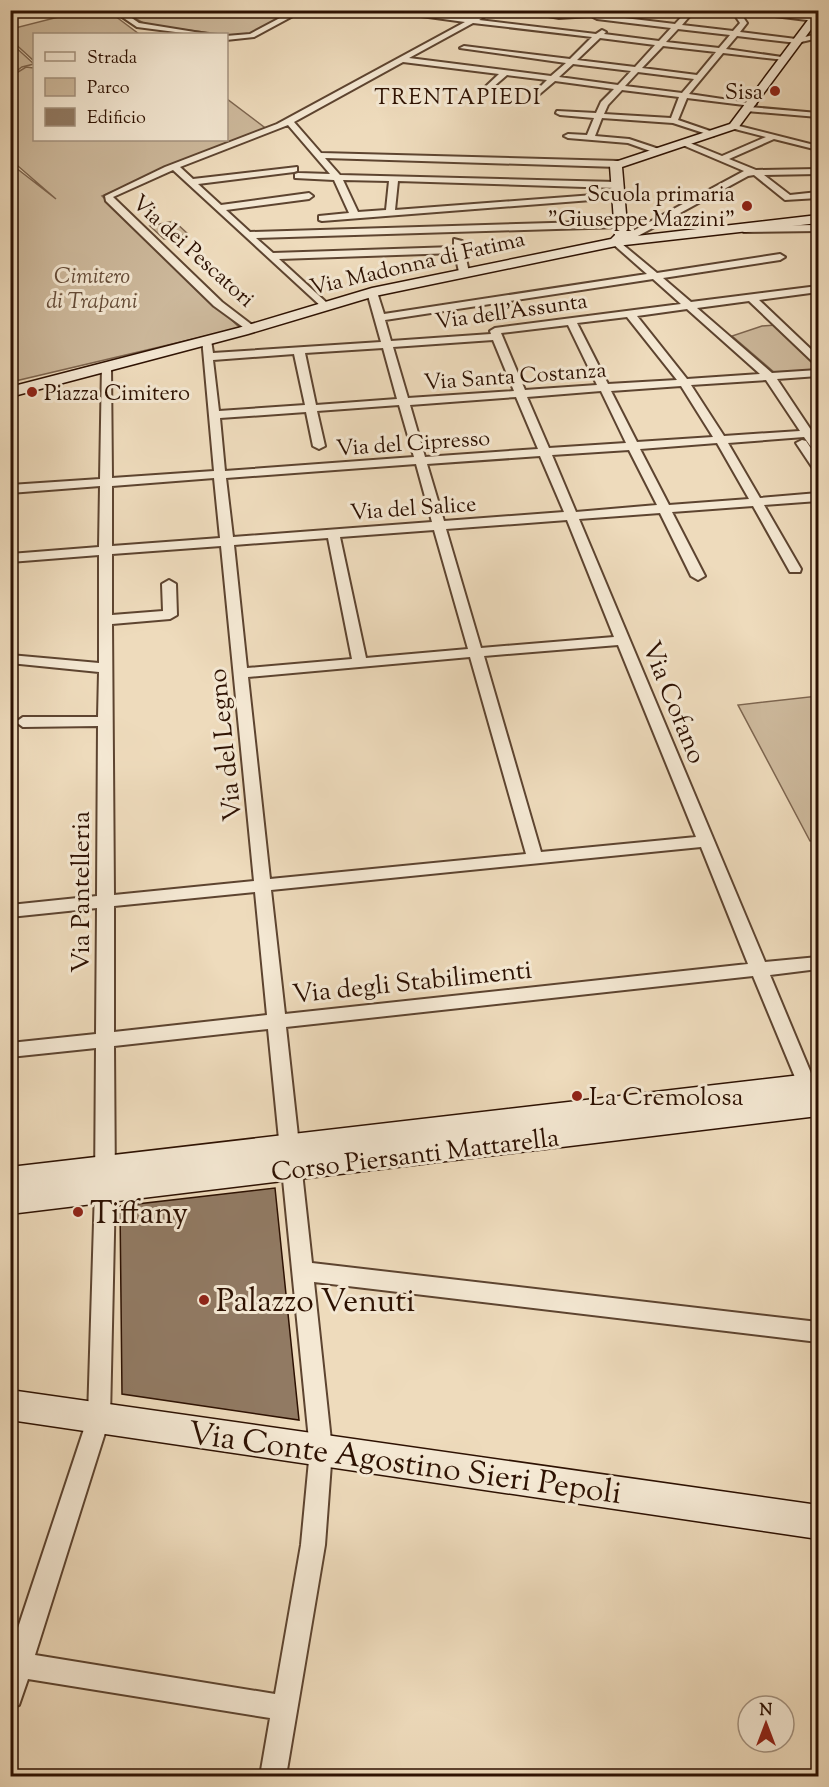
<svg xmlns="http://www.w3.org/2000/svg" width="829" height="1787" font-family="'Sorts Mill Goudy',serif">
	<rect width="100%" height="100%" fill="#eedbbc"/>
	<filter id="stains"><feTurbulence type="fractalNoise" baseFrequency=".00333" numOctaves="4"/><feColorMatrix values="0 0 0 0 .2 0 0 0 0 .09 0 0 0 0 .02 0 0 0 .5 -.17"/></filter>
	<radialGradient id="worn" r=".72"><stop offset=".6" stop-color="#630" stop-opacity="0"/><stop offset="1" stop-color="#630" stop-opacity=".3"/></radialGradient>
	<g fill="#cdb99c" stroke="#7d654f" stroke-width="1.5">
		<path d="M107 10 139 34H34V61L11 40V29L82 11Z"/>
		<path d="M153 10 296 11 248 35 236 36 147 25 131 16Z"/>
		<path d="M11 43 34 64 22 67 11 75Z"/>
		<path d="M26 67 34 68V140H226L227 99 268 130 193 157 102 196 240 328 11 382V164L56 199 11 160 10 77Z"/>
		<path d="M174 221 188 234 164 239 150 226Z"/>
		<path d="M776 325 818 366V369L775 373 732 336 762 326Z"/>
		<path d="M818 696V840L810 841 738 705Z"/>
	</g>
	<path fill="#917a63" stroke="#2d1102" stroke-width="1.5" d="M275 1188 299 1420 122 1394 120 1206Z"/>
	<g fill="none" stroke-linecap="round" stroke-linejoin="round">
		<defs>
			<g id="street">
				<path d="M112 10H120L139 23 207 34H191L137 27Z"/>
				<path d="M295 10H304L254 37 226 40V36L250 34Z"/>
				<path d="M377 10C408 10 438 19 468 18 478 18 485 10 495 10L479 20 596 34 602 30 606 32 604 34 659 41 671 28 597 19 591 16 559 18 516 10 559 14 592 12 599 15 675 24 688 10H695L682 25 733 31 740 23 734 14 736 10H762L818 19 815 21 742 12 741 14 747 23 740 32 796 39 818 34V38L797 43 737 36 726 49 789 58 785 60 723 53 689 94 756 104 752 106 687 98 678 120 713 132V136L673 123 602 118 595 136 629 139 659 149 660 151 656 153 628 143 568 138 564 136 568 134 587 135 594 118 560 115 556 113 557 111 596 113 601 102 614 89 555 81 535 98 531 96 547 80 507 75 485 94H482V90L499 74 403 62 294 122 321 153 618 161 622 164 618 167 325 158 340 175 616 182 620 185 616 188 398 181 395 210 620 193V197L617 198 322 221 319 220V216L349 213 334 180 295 178V174L298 173 330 174 288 125 180 167 193 179 297 167V171L294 172 198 184 221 205 309 193 313 196 309 199 226 210 250 232 621 221 626 224 621 227 256 238 273 253 454 247V239L462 241 469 272 464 275 459 272 455 253 279 259 327 303 328 305 323 308 173 170 113 197 222 302 256 328 247 330 214 306 106 201 105 196 165 167 277 124 465 22ZM473 23 592 37 570 59 464 46 460 48 566 63 551 76 409 58ZM678 29 730 35 719 48 666 42ZM600 38 655 45 635 67 577 60ZM663 46 716 52 697 75 642 68ZM573 64 631 71 618 85 559 77ZM638 72 694 79 682 93 625 86ZM622 90 679 97 671 118 604 114 608 105ZM343 180 389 181 386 210 358 212Z"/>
				<path d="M749 107 818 113V117L746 111 745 109Z"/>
				<path d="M731 124 818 146V150L774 139 729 159 756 170 818 169V174L764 175 790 195 818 192V198L785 200 754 175 748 176 636 237 619 238V234L631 232 744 171 678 143 685 141 722 156 766 137 731 128Z"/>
				<path d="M818 225V231L744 232 739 229 744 226Z"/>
				<path d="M616 239 657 273 780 254 785 257 780 260 663 278 691 302 818 286V292L759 300 818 356V364L814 363 749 301 697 308 772 373 818 370V376L777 379 811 430H818V436L815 437 818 441V452L814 451 804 437 728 443 760 498 818 493V501L764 505 801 569 800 572H790L753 506 672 512 705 576 698 580 691 576 660 513 579 519 765 962 818 957V969L770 975 818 1090V1118L811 1116 809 1111 753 976 286 1027 312 1263 818 1322V1342L314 1282 332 1450 325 1545 286 1776H260L270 1718 28 1679 19 1705 10 1708V1652L88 1417 95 1190 96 1048 10 1057V1043L96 1034 97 908 10 917V905L97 896 98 726 23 727 16 722 23 717H98L99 672 10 663V655L99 663V555L10 562V554L99 547 100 486 10 493V485L100 479 102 365H110L111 367 112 478 214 471 202 338 211 340 213 353 381 342 367 292 369 290 377 292 384 314 647 274 613 244 611 242ZM653 279 681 304 495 328 490 331 491 334 391 341 385 320ZM687 309 760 374 687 379 637 316ZM627 317 677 380 608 384 577 323ZM568 325 597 385 525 390 501 333ZM493 340 514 391 408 398 393 347ZM383 348 397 399 316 405 305 353ZM294 354 305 405 219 411 213 360ZM766 380 800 431 724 436 691 385ZM681 386 713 437 637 442 611 391ZM601 391 626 443 549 448 527 397ZM516 397 538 449 425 457 410 405ZM399 405 414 457 225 471 220 418 306 412 313 446 319 449 325 446 317 411ZM717 443 749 499 669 505 640 449ZM629 450 657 505 576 512 552 455ZM540 456 564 512 444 521 427 464ZM416 464 432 522 233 537 226 478ZM214 478 220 538 112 546V486ZM567 520 614 637 481 648 446 529ZM434 530 468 649 366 658 340 537ZM328 538 352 659 247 668 234 545ZM221 546 254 881 114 895 112 624 170 619 177 615 176 584 169 580 162 584 163 611 112 615V554ZM618 645 696 837 541 852 484 656ZM470 657 526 854 270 879 248 677ZM701 847 748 964 285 1014 271 890ZM255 892 267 1015 114 1032V906ZM268 1029 310 1450 301 1545 275 1694 35 1655 110 1417 115 1190 114 1046Z"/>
				<path d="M802 440 806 441 818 459V470H814L796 443Z"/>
			</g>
			<g id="secondary">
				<path d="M818 11V20L738 128 622 167 628 237 818 215V223L616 246 375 296 248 334 10 397V387L238 328 372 288 611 239 615 235 610 166 612 163 730 124 814 12Z"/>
				<path d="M818 1073V1116L10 1214V1167Z"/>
				<path d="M10 1390 818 1505V1539L10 1420Z"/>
			</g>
		</defs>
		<use href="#street" stroke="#5d4430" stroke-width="4"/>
		<use href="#secondary" stroke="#2d1102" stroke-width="3"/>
		<use href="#street" fill="#f4e8d3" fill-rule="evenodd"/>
		<use href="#secondary" fill="#f4e8d3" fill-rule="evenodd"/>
	</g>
	<g fill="#8f2418" stroke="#f4e8d3" stroke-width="2">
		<circle cx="775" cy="91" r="6"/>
		<circle cx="747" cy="206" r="6"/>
		<circle cx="32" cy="392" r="6"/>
		<circle cx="577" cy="1096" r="6"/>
		<circle cx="78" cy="1212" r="6"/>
		<circle cx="204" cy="1300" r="6"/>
	</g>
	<g text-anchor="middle" stroke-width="6" stroke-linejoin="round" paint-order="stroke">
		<g font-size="22" fill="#2d1102" stroke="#f4e8d3" text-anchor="end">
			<text x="763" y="99">Sisa</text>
			<text x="735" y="201">Scuola primaria<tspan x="735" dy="25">"Giuseppe Mazzini"</tspan></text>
			<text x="44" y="400" text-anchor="start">Piazza Cimitero</text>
		</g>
		<g font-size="22" letter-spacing="1.5" fill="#2d1102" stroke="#f4e8d3">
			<text x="458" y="104">TRENTAPIEDI</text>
		</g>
		<g font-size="22" fill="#2d1102" stroke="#f4e8d3">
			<text transform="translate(194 250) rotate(42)" y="8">Via dei Pescatori</text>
			<text transform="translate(417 262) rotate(-13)" y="8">Via Madonna di Fatima</text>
			<text transform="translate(511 310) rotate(-8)" y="8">Via dell'Assunta</text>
			<text transform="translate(515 375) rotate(-4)" y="8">Via Santa Costanza</text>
			<text transform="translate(413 442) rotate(-4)" y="8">Via del Cipresso</text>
			<text transform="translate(413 507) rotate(-4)" y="8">Via del Salice</text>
		</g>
		<g font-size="22" font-style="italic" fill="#654c38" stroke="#f4e8d3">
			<text x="92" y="283">Cimitero<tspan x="92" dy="25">di Trapani</tspan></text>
		</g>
		<g font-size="26" fill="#2d1102" stroke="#f4e8d3">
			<text transform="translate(675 702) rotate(68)" y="9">Via Cofano</text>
			<text transform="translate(224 745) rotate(-96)" y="9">Via del Legno</text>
			<text transform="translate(80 892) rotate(-90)" y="9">Via Pantelleria</text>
			<text transform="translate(412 981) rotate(-6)" y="9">Via degli Stabilimenti</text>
			<text transform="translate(415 1154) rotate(-7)" y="9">Corso Piersanti Mattarella</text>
		</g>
		<g font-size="26" fill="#2d1102" stroke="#f4e8d3" text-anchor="start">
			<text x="589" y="1105">La Cremolosa</text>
		</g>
		<g font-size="32" fill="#2d1102" stroke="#f4e8d3" text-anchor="start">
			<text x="90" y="1223">Tiffany</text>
			<text x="216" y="1311">Palazzo Venuti</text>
		</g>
		<g font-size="32" fill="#2d1102" stroke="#f4e8d3">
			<text transform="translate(405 1462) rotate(8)" y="11">Via Conte Agostino Sieri Pepoli</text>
		</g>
	</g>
	<rect width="829" height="1787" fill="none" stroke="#eedbbc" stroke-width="36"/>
	<rect x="12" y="12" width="805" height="1763" fill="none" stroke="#2d1102" stroke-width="3"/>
	<rect x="18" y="18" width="793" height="1751" fill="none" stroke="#2d1102" stroke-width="1.5"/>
	<rect x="33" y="33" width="195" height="108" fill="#f4e8d3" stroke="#a4927f" stroke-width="1.5"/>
	<rect x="45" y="52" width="30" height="9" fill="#f4e8d3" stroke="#a4927f" stroke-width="1.5"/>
	<text x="87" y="63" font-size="18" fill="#2d1102">Strada</text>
	<rect x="45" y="78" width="30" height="18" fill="#cdb99c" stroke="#a4927f" stroke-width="1.5"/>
	<text x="87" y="93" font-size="18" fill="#2d1102">Parco</text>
	<rect x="45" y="108" width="30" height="18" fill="#917a63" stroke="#a4927f" stroke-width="1.5"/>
	<text x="87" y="123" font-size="18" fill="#2d1102">Edificio</text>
	<g transform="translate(766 1724)"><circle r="28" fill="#f4e8d3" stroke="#a4927f" stroke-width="1.5"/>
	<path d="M0-4.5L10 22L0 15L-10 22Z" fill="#8f2418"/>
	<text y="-9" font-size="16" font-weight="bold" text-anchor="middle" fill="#2d1102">N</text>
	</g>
	<rect width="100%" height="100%" filter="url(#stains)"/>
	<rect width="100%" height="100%" fill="url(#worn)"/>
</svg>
